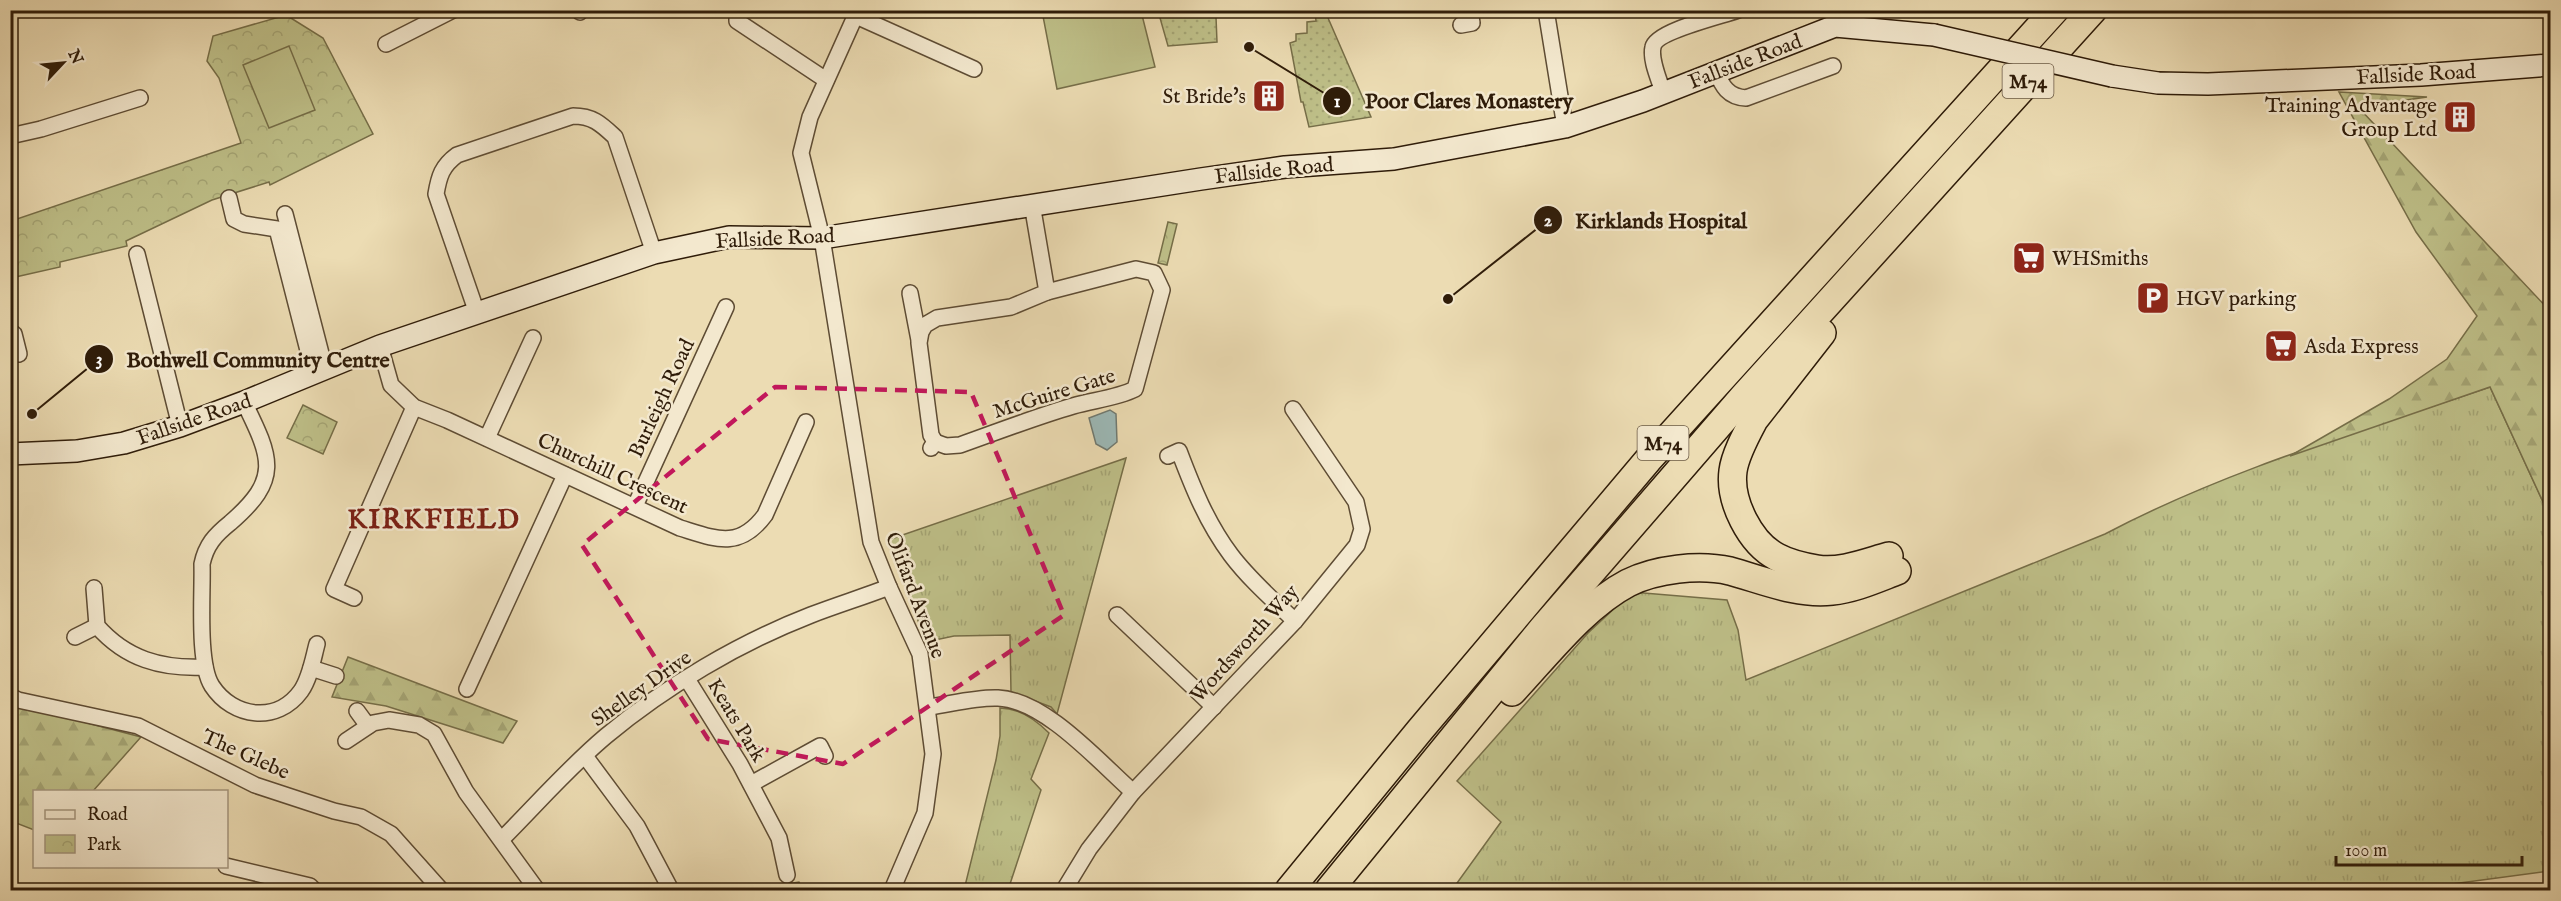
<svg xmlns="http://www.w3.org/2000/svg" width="2561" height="901" font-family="'IM FELL English',serif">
	<defs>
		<pattern id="grass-tufts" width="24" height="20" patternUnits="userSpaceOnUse" patternTransform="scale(1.5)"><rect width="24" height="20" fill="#bebf88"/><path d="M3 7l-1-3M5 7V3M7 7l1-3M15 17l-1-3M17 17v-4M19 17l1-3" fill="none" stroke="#a4a474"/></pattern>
		<pattern id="forest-firs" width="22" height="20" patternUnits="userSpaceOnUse" patternTransform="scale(1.5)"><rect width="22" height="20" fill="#bebf88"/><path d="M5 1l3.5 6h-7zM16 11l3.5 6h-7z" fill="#a4a474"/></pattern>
		<pattern id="park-crowns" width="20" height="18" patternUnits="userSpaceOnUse" patternTransform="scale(1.5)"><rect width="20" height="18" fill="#bebf88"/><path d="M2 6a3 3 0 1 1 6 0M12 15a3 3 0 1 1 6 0" fill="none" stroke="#a4a474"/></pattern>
		<pattern id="garden-dots" width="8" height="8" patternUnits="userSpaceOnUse" patternTransform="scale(1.5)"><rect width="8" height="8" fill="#bebf88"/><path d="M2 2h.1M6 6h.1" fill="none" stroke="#a4a474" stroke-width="1.8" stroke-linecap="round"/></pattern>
	</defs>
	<rect width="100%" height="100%" fill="#ecdcb3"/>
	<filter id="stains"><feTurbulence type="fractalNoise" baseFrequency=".00333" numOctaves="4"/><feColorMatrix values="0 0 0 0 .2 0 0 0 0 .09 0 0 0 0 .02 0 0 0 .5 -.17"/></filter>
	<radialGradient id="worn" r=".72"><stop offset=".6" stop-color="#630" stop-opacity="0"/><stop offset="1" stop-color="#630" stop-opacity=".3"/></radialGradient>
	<g fill="url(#grass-tufts)" stroke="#766e48" stroke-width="1.5">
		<path d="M2490 387 2550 517V871L2407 890H1452L1501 822 1457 781 1588 633 1632 592 1727 600 1738 630 1746 680 2105 534C2226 470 2361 431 2490 387Z"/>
		<path d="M1126 458 1057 714 1051 707 1011 692 1010 635 954 636 926 642 888 540Z"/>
		<path d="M1000 708C1019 708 1036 720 1049 733L1031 779 1041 790 1010 884 1026 890H964L996 760 1000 736Z"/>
		<path d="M799 882 803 890H780V885Z"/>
	</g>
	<g fill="url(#forest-firs)" stroke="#766e48" stroke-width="1.5">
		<path d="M2339 92 2427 97 2358 107 2550 311V517L2490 387 2290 456 2389 399 2447 359 2477 316 2416 232Z"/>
		<path d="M348 657 517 721 503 743 386 706 332 697Z"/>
		<path d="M10 702 15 704 141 737 93 791 34 792V830L11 821Z"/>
	</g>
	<g fill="url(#park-crowns)" stroke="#766e48" stroke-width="1.5">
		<path d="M286 15 323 38 373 134 270 185 269 182 212 200 126 241 127 246 60 262V267L11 278V221L241 143 219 78 207 61 213 36Z"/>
		<path d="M1168 222 1177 224 1167 265 1158 263Z"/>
		<path d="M303 405 337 422 323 454 287 438Z"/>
	</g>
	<g fill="url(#garden-dots)" stroke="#766e48" stroke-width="1.5">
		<path d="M1158 11V10L1244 11 1216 17 1217 42 1168 46Z"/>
		<path d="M1315 11H1325L1371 117 1309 127 1303 102H1301L1290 43 1296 41V34L1307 33V22L1316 21Z"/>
	</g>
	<g fill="#bebf88" stroke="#766e48" stroke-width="1.5">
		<path d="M1042 11H1141L1155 67 1057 89Z"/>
		<path d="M289 46 315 110 269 128 243 65Z"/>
	</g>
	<path fill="#9cb9b7" stroke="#707a71" stroke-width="1.5" d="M1110 410 1116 414 1117 442 1107 450 1096 444 1089 418Z"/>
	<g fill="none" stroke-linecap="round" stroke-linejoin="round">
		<defs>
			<g id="street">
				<path d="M579 10 580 12"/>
				<path d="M858 10 810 117 801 153 822 238 871 542 889 587 920 654 933 754 925 813 892 890"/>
				<path d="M1546 10 1565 127"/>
				<path d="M737 11V21L826 80"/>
				<path d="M856 16 974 69"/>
				<path d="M1461 25 1472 23 1470 10"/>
				<path d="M386 44 453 10"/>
				<path d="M1716 71C1722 86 1728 97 1746 98L1833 66"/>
				<path d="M1663 92C1659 79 1650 60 1653 47 1656 31 1722 16 1738 10"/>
				<path d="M10 136 41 129 140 98"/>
				<path d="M229 198 234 219 244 224 277 229 314 374"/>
				<path d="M285 214 325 369"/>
				<path d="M137 254 180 426"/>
				<path d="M910 293 919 340"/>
				<path d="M477 313 436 194C439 176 442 166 457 155L573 116C593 116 601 124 615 137L654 253"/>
				<path d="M14 334 19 354"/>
				<path d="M380 346 391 385 414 407 447 420 680 528C716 539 739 550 765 515L806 422"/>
				<path d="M244 402C272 459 281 479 230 523 215 535 206 545 202 564 203 592 197 663 212 686 233 718 277 724 301 691 310 678 313 659 317 644"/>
				<path d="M487 438 533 338"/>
				<path d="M935 442 946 446 960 445C997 432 1035 417 1073 406 1094 400 1117 398 1135 389L1162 290 1154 273 1136 269 1047 292"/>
				<path d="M931 448 935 442 931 435 919 343 921 332 925 325 937 318 1011 307 1047 292 1032 204"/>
				<path d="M1168 456 1179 451C1193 488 1207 523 1231 555 1249 579 1273 600 1295 621"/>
				<path d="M635 506 726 307"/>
				<path d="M94 588 97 626C126 659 161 669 205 667"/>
				<path d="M354 598 334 589 414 407"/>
				<path d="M1117 615 1214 707"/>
				<path d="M75 637 97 626"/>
				<path d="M311 668 336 676"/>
				<path d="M687 679 740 764 779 838 787 875"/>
				<path d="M467 689 565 475"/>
				<path d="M10 696 18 700 138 726 255 785 334 811 361 817 391 834 441 890"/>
				<path d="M929 707C951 704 976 697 998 698 1045 700 1099 762 1133 792"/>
				<path d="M357 711 368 726"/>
				<path d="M346 741 373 723 389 720 419 725 434 734 466 792 537 890"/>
				<path d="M585 756 637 826 671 890"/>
				<path d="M751 784 820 746 825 756"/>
				<path d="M502 839C536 805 569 767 606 736 666 686 739 643 811 615 837 605 863 597 889 587"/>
				<path d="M226 866 310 886 314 890"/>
				<path d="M1064 890 1089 849 1133 792 1295 621 1357 545 1362 529 1356 502 1293 409"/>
			</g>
			<g id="secondary">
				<path d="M2112 76 2158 83 2208 84 2421 75 2550 65"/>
				<path d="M10 454 77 451 124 443 180 426 244 402 380 346 654 253 729 237 822 238 1201 179 1285 167 1394 159 1565 127 1643 101 1835 26 1934 35"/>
			</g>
			<g id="highway">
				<path d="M1822 333 1754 420C1746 435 1735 455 1733 471 1729 501 1750 543 1777 557 1788 563 1805 567 1817 569 1840 573 1867 562 1889 556"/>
				<path d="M1512 692C1546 656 1584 606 1628 583 1656 569 1699 564 1730 571 1763 580 1797 595 1832 591 1854 589 1876 579 1897 571"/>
				<path d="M1289 890 1420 730 1648 460 2055 10"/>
				<path d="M1329 890 1543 628 1743 397 2093 10"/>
			</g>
		</defs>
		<use href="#street" stroke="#5e4c34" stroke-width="18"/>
		<use href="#secondary" stroke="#2f1c09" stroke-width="24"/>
		<use href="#highway" stroke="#2f1c09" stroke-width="30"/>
		<use href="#street" stroke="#f3e8ce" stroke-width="15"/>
		<use href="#secondary" stroke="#f3e8ce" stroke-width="21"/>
		<use href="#highway" stroke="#ecdcb3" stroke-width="27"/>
		<defs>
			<path id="secondary-bridge" d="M1934 35 2112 76"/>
		</defs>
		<use href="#secondary-bridge" stroke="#2f1c09" stroke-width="24" stroke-linecap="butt"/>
		<use href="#secondary-bridge" stroke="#f3e8ce" stroke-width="21"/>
	</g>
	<path fill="none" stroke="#c2185b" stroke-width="4.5" stroke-dasharray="12 8" stroke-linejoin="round" d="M775 387 971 392 1064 615 843 764 708 739 582 545Z"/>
	<defs>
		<symbol id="building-square" viewBox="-11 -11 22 22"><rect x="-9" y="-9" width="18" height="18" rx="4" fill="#8f2418" stroke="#f3e8ce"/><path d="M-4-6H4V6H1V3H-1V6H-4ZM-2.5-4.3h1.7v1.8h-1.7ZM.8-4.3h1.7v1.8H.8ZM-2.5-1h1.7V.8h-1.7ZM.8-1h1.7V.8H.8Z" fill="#fff"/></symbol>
		<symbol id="supermarket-square" viewBox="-11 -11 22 22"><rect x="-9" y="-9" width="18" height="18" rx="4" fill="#8f2418" stroke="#f3e8ce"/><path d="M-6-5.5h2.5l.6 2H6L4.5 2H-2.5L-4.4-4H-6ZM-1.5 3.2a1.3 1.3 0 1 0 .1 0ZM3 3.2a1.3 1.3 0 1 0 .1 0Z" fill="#fff"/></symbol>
		<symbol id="parking-square" viewBox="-11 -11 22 22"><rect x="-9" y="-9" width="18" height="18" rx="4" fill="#8f2418" stroke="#f3e8ce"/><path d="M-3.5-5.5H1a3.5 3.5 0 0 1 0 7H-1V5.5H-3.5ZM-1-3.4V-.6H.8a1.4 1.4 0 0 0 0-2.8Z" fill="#fff"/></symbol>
	</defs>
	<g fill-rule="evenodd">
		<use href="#building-square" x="1250" y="77" width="38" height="38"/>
		<use href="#building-square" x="2441" y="98" width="38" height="38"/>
		<use href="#supermarket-square" x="2010" y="239" width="38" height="38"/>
		<use href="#parking-square" x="2134" y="279" width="38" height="38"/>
		<use href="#supermarket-square" x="2262" y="327" width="38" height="38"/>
	</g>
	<g text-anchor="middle" stroke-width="5" stroke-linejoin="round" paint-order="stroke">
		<g fill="#f3e8ce" stroke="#6a5944" stroke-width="1.5">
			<rect x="2002.5" y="64" width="51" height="34" rx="4.5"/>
			<rect x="1637.5" y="426" width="51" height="34" rx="4.5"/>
		</g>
		<g font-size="20" font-weight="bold" fill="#2f1c09">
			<text x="2028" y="88">M74</text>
			<text x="1663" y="450">M74</text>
		</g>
		<g font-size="21" fill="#2f1c09" stroke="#f3e8ce">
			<text transform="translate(1745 61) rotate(-21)" y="7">Fallside Road</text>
			<text transform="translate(2416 74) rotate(-3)" y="7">Fallside Road</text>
			<text transform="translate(1274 170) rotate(-6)" y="7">Fallside Road</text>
			<text transform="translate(775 238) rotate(-3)" y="7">Fallside Road</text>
			<text transform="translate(1054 393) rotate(-17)" y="7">McGuire Gate</text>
			<text transform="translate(661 398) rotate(-65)" y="7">Burleigh Road</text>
			<text transform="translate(194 419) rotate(-19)" y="7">Fallside Road</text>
			<text transform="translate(613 473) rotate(25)" y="7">Churchill Crescent</text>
			<text transform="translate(916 595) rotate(69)" y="7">Olifard Avenue</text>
			<text transform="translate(1244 643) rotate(-48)" y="7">Wordsworth Way</text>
			<text transform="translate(641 688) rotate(-35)" y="7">Shelley Drive</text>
			<text transform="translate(737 720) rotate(59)" y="7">Keats Park</text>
			<text transform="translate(246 754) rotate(24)" y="7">The Glebe</text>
		</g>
		<g font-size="21" fill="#2f1c09" stroke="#f3e8ce" text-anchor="start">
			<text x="1246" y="103" text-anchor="end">St Bride's</text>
			<text x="2437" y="112" text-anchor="end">Training Advantage<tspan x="2437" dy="24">Group Ltd</tspan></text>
			<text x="2052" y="265">WHSmiths</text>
			<text x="2176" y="305">HGV parking</text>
			<text x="2304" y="353">Asda Express</text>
		</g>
		<g font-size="27" font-weight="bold" letter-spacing="1.5" fill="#7a1f14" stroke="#f3e8ce">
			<text x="434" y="528">KIRKFIELD</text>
		</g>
	</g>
	<path fill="none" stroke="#2f1c09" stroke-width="2" d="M1249 47L1337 101M1448 299L1548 220M32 414L99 359"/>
	<g fill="#2f1c09" stroke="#f3e8ce" stroke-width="2">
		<circle cx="1249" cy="47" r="6"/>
		<circle cx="1448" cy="299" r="6"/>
		<circle cx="32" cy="414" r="6"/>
		<circle cx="1337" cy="101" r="15"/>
		<circle cx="1548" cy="220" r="15"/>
		<circle cx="99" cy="359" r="15"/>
	</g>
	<g font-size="18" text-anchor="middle" font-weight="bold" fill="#fff">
		<text x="1337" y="107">1</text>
		<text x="1548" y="226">2</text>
		<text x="99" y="365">3</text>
	</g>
	<g font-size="22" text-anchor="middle" font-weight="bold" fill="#2f1c09" stroke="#f3e8ce" stroke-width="5" stroke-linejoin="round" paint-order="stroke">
		<text x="1469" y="108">Poor Clares Monastery</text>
		<text x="1661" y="228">Kirklands Hospital</text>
		<text x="258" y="367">Bothwell Community Centre</text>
	</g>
	<rect width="2561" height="901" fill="none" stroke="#ecdcb3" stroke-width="36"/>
	<rect x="12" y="12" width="2537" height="877" fill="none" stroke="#2f1c09" stroke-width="3"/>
	<rect x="18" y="18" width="2525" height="865" fill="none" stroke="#2f1c09" stroke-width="1.5"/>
	<rect x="33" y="790" width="195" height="78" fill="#f3e8ce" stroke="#a5967f" stroke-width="1.5"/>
	<rect x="45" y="810" width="30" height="9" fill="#f3e8ce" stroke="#a5967f" stroke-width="1.5"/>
	<text x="87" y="820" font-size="18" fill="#2f1c09">Road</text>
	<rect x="45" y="835" width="30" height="18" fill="url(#park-crowns)" stroke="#a5967f" stroke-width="1.5"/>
	<text x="87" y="850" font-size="18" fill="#2f1c09">Park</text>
	<g transform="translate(63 63) rotate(64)" stroke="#f3e8ce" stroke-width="4.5" paint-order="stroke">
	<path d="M0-4.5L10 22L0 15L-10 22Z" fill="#2f1c09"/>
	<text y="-9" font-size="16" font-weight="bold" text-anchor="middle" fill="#2f1c09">N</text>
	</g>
	<path d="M2336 856v9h186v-9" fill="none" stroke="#2f1c09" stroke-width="3"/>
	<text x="2345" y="856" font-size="18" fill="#2f1c09" stroke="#f3e8ce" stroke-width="4.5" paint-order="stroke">100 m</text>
	<rect width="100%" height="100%" filter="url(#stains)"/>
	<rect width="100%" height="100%" fill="url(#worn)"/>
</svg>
